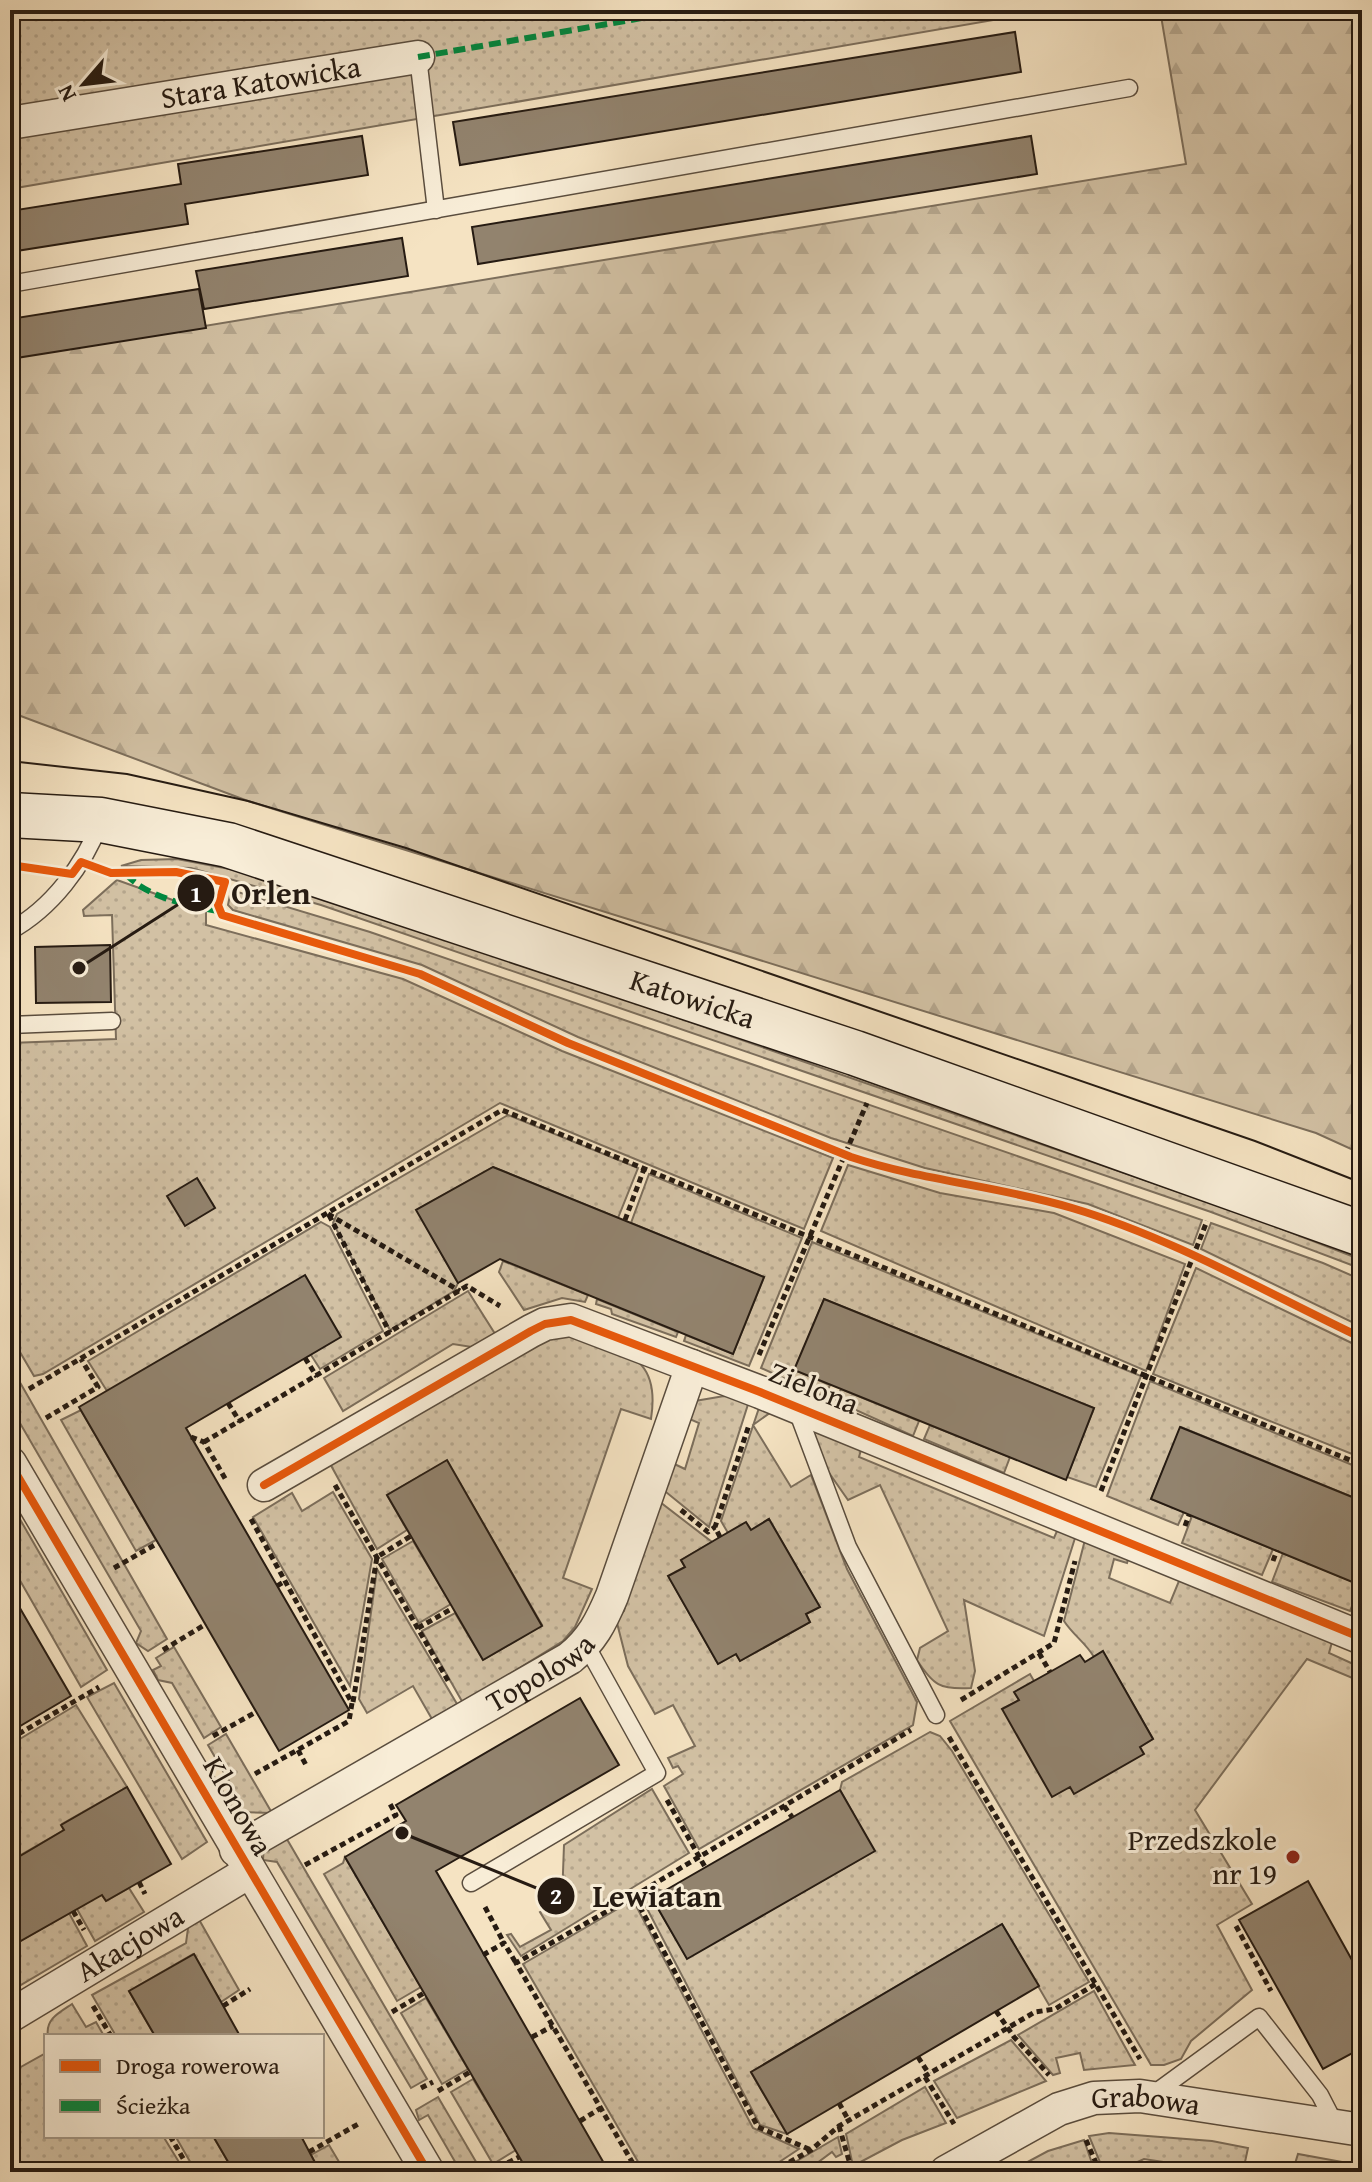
<svg xmlns="http://www.w3.org/2000/svg" width="1372" height="2182" font-family="'Gentium Book Plus',serif">
	<defs>
		<pattern id="grass-dots" width="8" height="8" patternUnits="userSpaceOnUse" patternTransform="scale(2)"><rect width="8" height="8" fill="#d2c1a4"/><path d="M2 2h.1M6 6h.1" fill="none" stroke="#b4a58c" stroke-width="1.8" stroke-linecap="round"/></pattern>
		<pattern id="forest-firs" width="22" height="20" patternUnits="userSpaceOnUse" patternTransform="scale(2)"><rect width="22" height="20" fill="#d2c1a4"/><path d="M5 1l3.5 6h-7zM16 11l3.5 6h-7z" fill="#b4a58c"/></pattern>
	</defs>
	<rect width="100%" height="100%" fill="#f5e3c2"/>
	<filter id="stains"><feTurbulence type="fractalNoise" baseFrequency=".0025" numOctaves="4"/><feColorMatrix values="0 0 0 0 .2 0 0 0 0 .09 0 0 0 0 .02 0 0 0 .5 -.17"/></filter>
	<radialGradient id="worn" r=".72"><stop offset=".6" stop-color="#630" stop-opacity="0"/><stop offset="1" stop-color="#630" stop-opacity=".3"/></radialGradient>
	<g fill="url(#grass-dots)" stroke="#7c6e5b" stroke-width="2">
		<path d="M10 10H1051L10 189Z"/>
		<path d="M177 859 240 871 569 980 1251 1217 1362 1260V1269L1211 1212 321 905 191 868 121 866 141 860Z"/>
		<path d="M117 880 206 912V925L403 979 562 1051 833 1158 804 1229 500 1103 43 1374 34 1376 10 1335V1043L116 1039 112 915 84 916 83 910Z"/>
		<path d="M231 890 370 932 1202 1220 1193 1245 1088 1204 925 1168 831 1138 578 1037 422 965 233 910 228 905Z"/>
		<path d="M508 1115 638 1168 618 1218 493 1167 417 1210 458 1283 454 1291 390 1330 333 1223 337 1214Z"/>
		<path d="M848 1165 940 1193 1054 1213 1185 1264 1146 1371 821 1231Z"/>
		<path d="M649 1174 802 1238 749 1366 684 1341 686 1335 733 1354 764 1277 631 1223Z"/>
		<path d="M321 1222 330 1227 383 1331 320 1369 311 1355 107 1391 88 1361Z"/>
		<path d="M1211 1223 1323 1263 1362 1280V1327L1201 1249Z"/>
		<path d="M812 1242 1141 1376 1096 1487 1067 1477 1094 1408 824 1299 795 1370 830 1385 825 1397 761 1368Z"/>
		<path d="M503 1261 588 1295 585 1302 562 1298 524 1310 499 1272Z"/>
		<path d="M1196 1268 1362 1348V1458L1153 1374Z"/>
		<path d="M468 1291 497 1337 478 1348 453 1344 343 1411 324 1378Z"/>
		<path d="M597 1299 678 1332 676 1337 612 1314 611 1309 596 1304Z"/>
		<path d="M578 1332C625 1353 661 1356 651 1419L621 1409 563 1578 592 1589 575 1627 563 1641 463 1703 422 1631 455 1613 483 1660 542 1625 447 1461 387 1495 407 1530 377 1549 328 1460 528 1340Z"/>
		<path d="M10 1365 167 1639 148 1651 136 1643 141 1631 17 1418 10 1415Z"/>
		<path d="M1150 1381 1362 1469V1501L1181 1427 1151 1499 1184 1512 1178 1525 1107 1496Z"/>
		<path d="M841 1389 919 1421 913 1436 836 1401Z"/>
		<path d="M730 1395 750 1398 709 1527 661 1488 670 1462 685 1469 699 1423 678 1414 695 1401Z"/>
		<path d="M761 1402 774 1410 753 1425 791 1487 811 1475 847 1569 917 1702 913 1725 699 1849 664 1786 683 1774 678 1766 673 1768 668 1758 695 1746 673 1705 655 1714 628 1666 616 1619 624 1611 656 1499 712 1542 681 1560 685 1567 669 1577 718 1664 736 1654 740 1661 810 1622 806 1614 819 1606 769 1519 751 1530 746 1523 728 1533 721 1521Z"/>
		<path d="M81 1410 156 1540 136 1551 61 1420Z"/>
		<path d="M811 1424 861 1450 859 1457 1054 1538 1060 1524 1076 1535 1044 1636 964 1600 975 1671 971 1688C940 1690 933 1685 917 1660L920 1648 948 1631 880 1485 848 1500 825 1467Z"/>
		<path d="M930 1425 1010 1457 1004 1473 924 1439Z"/>
		<path d="M333 1492 372 1559 350 1686 253 1517 292 1493 302 1511Z"/>
		<path d="M10 1502 107 1670 81 1687 10 1563Z"/>
		<path d="M1192 1516 1273 1549 1262 1575 1182 1543Z"/>
		<path d="M1086 1536 1129 1556 1127 1563 1114 1559 1109 1578 1170 1603 1181 1576 1332 1642 1329 1653 1362 1668V1682L1307 1659 1195 1810 1252 1904 1217 1925 1252 1990 1191 2041 1181 2059 1164 2065H1151L950 1721 1030 1674 1034 1681 1015 1693 1019 1700 1003 1709 1140 1747 1153 1739 1103 1652 1094 1657C1085 1642 1073 1635 1064 1621Z"/>
		<path d="M413 1541 451 1604 419 1623 382 1559Z"/>
		<path d="M1283 1553 1361 1585 1350 1611 1272 1582Z"/>
		<path d="M377 1569 457 1704 432 1719 413 1686 367 1713 359 1699Z"/>
		<path d="M174 1647 221 1727 204 1738 172 1683 158 1680 153 1670 161 1666 156 1658Z"/>
		<path d="M114 1683 207 1842 182 1859 87 1697Z"/>
		<path d="M76 1705 127 1787 62 1824 64 1830 10 1861V1745Z"/>
		<path d="M930 1732 940 1736 952 1751 1089 1982 1049 2005 1002 1924 751 2072 787 2134 760 2125 642 1899 654 1888 663 1891 652 1898 687 1958 874 1851 840 1790 842 1782Z"/>
		<path d="M226 1734 272 1813 241 1812 228 1803 234 1790 208 1745Z"/>
		<path d="M652 1789 689 1853 521 1956 507 1935 511 1934 520 1947 551 1930 540 1912 562 1900 564 1845Z"/>
		<path d="M280 1836 288 1841 427 2079 411 2088 277 1862 263 1860 264 1843Z"/>
		<path d="M345 1857 421 1987 397 2001 324 1874 343 1863Z"/>
		<path d="M129 1888 144 1912 95 1941 77 1909 101 1894 106 1901Z"/>
		<path d="M633 1900 753 2128 799 2149 764 2172H644L523 1964Z"/>
		<path d="M69 1913 87 1946 19 1986 10 1969V1947Z"/>
		<path d="M197 1916 239 1990 221 2002 193 1954 129 1991 155 2036H116L92 1995 186 1943 189 1921Z"/>
		<path d="M1094 1991 1135 2065 1084 2070 1080 2053 1056 2058 1060 2073 1053 2075 1018 2035Z"/>
		<path d="M426 1998 468 2069 442 2084 401 2013Z"/>
		<path d="M72 2004 86 2027 96 2022 104 2036H48C45 2019 60 2012 72 2004Z"/>
		<path d="M1011 2040 1046 2081 957 2118 934 2081Z"/>
		<path d="M46 2053V2136H163L185 2172H10V2073Z"/>
		<path d="M473 2079 516 2150 493 2164 451 2092Z"/>
		<path d="M925 2087 946 2123 902 2140 853 2166 846 2134Z"/>
		<path d="M438 2097 482 2172H461L428 2115 419 2120 416 2110Z"/>
		<path d="M1109 2133 1212 2141 1248 2148 1245 2162 1293 2170 1298 2154 1348 2163 1347 2172H1229L1144 2159 1115 2172H1104L1089 2136Z"/>
		<path d="M181 2136H213L234 2172H196L177 2139Z"/>
		<path d="M838 2137 842 2154 836 2157 832 2152 805 2172H778Z"/>
		<path d="M1084 2140 1095 2172H1009L1048 2151Z"/>
		<path d="M329 2145 345 2172H320L311 2155Z"/>
	</g>
	<path fill="url(#forest-firs)" stroke="#7c6e5b" stroke-width="2" d="M1160 10H1342L1362 14V1154L1316 1133 248 801 10 712V358L1186 164Z"/>
	<g fill="#92836e" stroke="#261b12" stroke-width="2">
		<path d="M1015 32 1021 72 460 165 453 122Z"/>
		<path d="M362 136 368 175 185 204 188 224 10 252V211L181 184 178 164Z"/>
		<path d="M1031 136 1037 174 478 264 472 227Z"/>
		<path d="M402 238 408 276 204 309 196 271Z"/>
		<path d="M199 289 206 328 10 359V319Z"/>
		<path d="M110 945 111 1002 36 1003 35 947Z"/>
		<path d="M493 1167 764 1277 733 1354 500 1259 458 1283 416 1210Z"/>
		<path d="M197 1178 215 1208 185 1226 167 1196Z"/>
		<path d="M305 1275 341 1337 186 1428 349 1710 279 1751 79 1407Z"/>
		<path d="M824 1299 1094 1408 1066 1480 794 1370Z"/>
		<path d="M1180 1427 1362 1501V1586L1151 1499Z"/>
		<path d="M447 1460 542 1626 483 1660 387 1495Z"/>
		<path d="M769 1519 820 1607 806 1614 810 1622 740 1661 736 1654 718 1664 668 1576 685 1567 681 1560 720 1537 746 1522 751 1530Z"/>
		<path d="M10 1591 71 1696 10 1732Z"/>
		<path d="M1103 1651 1153 1739 1140 1747 1144 1754 1074 1794 1070 1787 1052 1797 1002 1709 1019 1700 1014 1692 1050 1672 1080 1655 1085 1662Z"/>
		<path d="M580 1698 619 1765 436 1871 609 2172H528L345 1857 406 1821 396 1805Z"/>
		<path d="M127 1787 171 1864 106 1901 102 1895 10 1947V1862L64 1830 61 1825Z"/>
		<path d="M840 1790 875 1851 687 1959 652 1898Z"/>
		<path d="M1308 1881 1362 1978V2048L1323 2069 1239 1920Z"/>
		<path d="M1002 1924 1039 1986 787 2134 751 2072Z"/>
		<path d="M194 1954 221 2002 240 2036H155L129 1991Z"/>
		<path d="M213 2136H301L320 2172H234Z"/>
	</g>
	<g fill="none" stroke-linecap="round" stroke-linejoin="round">
		<defs>
			<g id="service">
				<path d="M418 57 436 210"/>
				<path d="M10 284 1129 88"/>
				<path d="M10 931C52 908 84 865 101 821"/>
				<path d="M10 1025 112 1021"/>
				<path d="M796 1408 848 1547 936 1715"/>
				<path d="M471 1883 657 1773 586 1645"/>
				<path d="M1151 2096 1259 2017 1320 2095 1336 2126"/>
			</g>
			<g id="minor">
				<path id="s1" d="M10 123 418 57"/>
				<path d="M10 1463 428 2172"/>
				<path d="M264 1485 531 1331 545 1324 571 1320 760 1392 1362 1638"/>
				<path id="s2" d="M236 1850 570 1658C592 1640 601 1622 612 1596L692 1366"/>
				<path id="s3" d="M10 2016 249 1872"/>
				<path id="s4" d="M946 2172 1059 2109 1094 2098 1140 2096 1362 2130"/>
			</g>
			<g id="secondary">
				<path id="s5" d="M10 815 101 820 228 845 855 1053 1362 1234"/>
			</g>
		</defs>
		<use href="#service" stroke="#5a4d3e" stroke-width="19"/>
		<use href="#minor" stroke="#5a4d3e" stroke-width="35"/>
		<use href="#secondary" stroke="#261b12" stroke-width="47"/>
		<g stroke="#261b12" stroke-width="5" stroke-dasharray="6 4" stroke-linecap="butt">
			<path d="M328 1214 460 1291"/>
			<path d="M329 1215 390 1333"/>
			<path d="M625 1220 644 1169"/>
			<path d="M759 1355 867 1103"/>
			<path d="M305 1358 317 1377"/>
			<path d="M29 1389 502 1110 1362 1465"/>
			<path d="M228 1403 240 1422"/>
			<path d="M46 1418 98 1387 81 1359"/>
			<path d="M191 1437 204 1442 226 1480"/>
			<path d="M204 1442 467 1286 500 1306"/>
			<path d="M335 1485 450 1684"/>
			<path d="M1101 1491 1207 1221"/>
			<path d="M681 1510 708 1532 715 1527"/>
			<path d="M251 1519 352 1703 349 1721 253 1775"/>
			<path d="M1185 1526 1189 1515"/>
			<path d="M720 1537 715 1527 749 1425"/>
			<path d="M1273 1561 1277 1550"/>
			<path d="M114 1568 158 1543"/>
			<path d="M277 1586 285 1581"/>
			<path d="M418 1628 453 1608"/>
			<path d="M163 1650 206 1624"/>
			<path d="M1039 1653 1050 1672"/>
			<path d="M961 1700 1054 1643 1075 1561"/>
			<path d="M353 1702 377 1557 411 1536"/>
			<path d="M213 1736 256 1712"/>
			<path d="M949 1737 1140 2059"/>
			<path d="M10 1739 99 1687"/>
			<path d="M298 1750 307 1767"/>
			<path d="M667 1800 705 1867"/>
			<path d="M784 1806 792 1817"/>
			<path d="M305 1865 396 1815 389 1802"/>
			<path d="M139 1882 145 1894"/>
			<path d="M634 1896 911 1730"/>
			<path d="M485 1907 504 1943"/>
			<path d="M73 1911 84 1930"/>
			<path d="M1236 1926 1271 1991"/>
			<path d="M483 1955 504 1943 516 1963"/>
			<path d="M93 2006 111 2036"/>
			<path d="M223 2006 250 1989"/>
			<path d="M996 2011 1014 2037 1049 2075"/>
			<path d="M392 2012 424 1993"/>
			<path d="M532 2037 553 2026"/>
			<path d="M918 2057 929 2074"/>
			<path d="M925 2077 954 2124"/>
			<path d="M421 2088 433 2082"/>
			<path d="M438 2091 470 2072"/>
			<path d="M839 2103 849 2121"/>
			<path d="M580 2121 601 2108"/>
			<path d="M839 2126 852 2171"/>
			<path d="M170 2136 191 2172"/>
			<path d="M1086 2140 1100 2172"/>
			<path d="M309 2152 360 2123"/>
			<path d="M490 2172 519 2157"/>
			<path d="M638 2172 516 1963 634 1896 758 2127 811 2150"/>
			<path d="M772 2172 811 2150 839 2126 1035 2012 1055 2009 1097 1983"/>
			<path d="M1126 2172C1150 2158 1175 2167 1201 2172"/>
		</g>
		<use href="#service" stroke="#f8edd7" stroke-width="16"/>
		<use href="#minor" stroke="#f8edd7" stroke-width="32"/>
		<use href="#secondary" stroke="#f8edd7" stroke-width="44"/>
		<path stroke="#261b12" stroke-width="2" d="M10 761 127 774 248 801 406 848 1255 1141 1362 1183"/>
		<g stroke="#00873e" stroke-width="6" stroke-dasharray="12 6" stroke-linecap="butt">
			<path d="M418 57 688 10"/>
			<path d="M126 874C146 897 189 906 218 911"/>
		</g>
		<defs>
			<g id="cycleway">
				<path d="M10 865 72 874 81 862 111 873 176 872 225 882 218 905 222 915 420 974 568 1043 851 1157C923 1181 1000 1186 1072 1208 1173 1238 1267 1293 1362 1338"/>
				<path d="M10 1463 428 2172"/>
				<path d="M264 1485 531 1331 545 1324 571 1320 760 1392 1362 1638"/>
			</g>
		</defs>
		<use href="#cycleway" stroke="#f8edd7" stroke-width="13"/>
		<use href="#cycleway" stroke="#e8590c" stroke-width="8"/>
	</g>
	<circle fill="#8f2418" stroke="#f8edd7" stroke-width="3" cx="1293" cy="1857" r="8"/>
	<g text-anchor="middle" stroke-width="6" stroke-linejoin="round" paint-order="stroke">
		<g font-size="30" fill="#261b12" stroke="#f8edd7">
			<text dy="10" stroke="none"><textPath href="#s1" startOffset="254">Stara Katowicka</textPath></text>
			<text dy="10" stroke="none"><textPath href="#s5" startOffset="710">Katowicka</textPath></text>
			<text transform="translate(814 1388) rotate(22)" y="10">Zielona</text>
			<text dy="10" stroke="none"><textPath href="#s2" startOffset="352">Topolowa</textPath></text>
			<text transform="translate(238 1806) rotate(60)" y="10">Klonowa</text>
			<text dy="10" stroke="none"><textPath href="#s3" startOffset="140">Akacjowa</textPath></text>
			<text dy="10" stroke="none"><textPath href="#s4" startOffset="218">Grabowa</textPath></text>
		</g>
		<g font-size="30" fill="#261b12" stroke="#f8edd7" text-anchor="end">
			<text x="1277" y="1850">Przedszkole<tspan x="1277" dy="34">nr 19</tspan></text>
		</g>
	</g>
	<path fill="none" stroke="#261b12" stroke-width="3" d="M79 968L196 893M402 1833L556 1896"/>
	<g fill="#261b12" stroke="#f8edd7" stroke-width="3">
		<circle cx="79" cy="968" r="8"/>
		<circle cx="402" cy="1833" r="8"/>
		<circle cx="196" cy="893" r="20"/>
		<circle cx="556" cy="1896" r="20"/>
	</g>
	<g font-size="24" text-anchor="middle" font-weight="bold" fill="#fff">
		<text x="196" y="902">1</text>
		<text x="556" y="1904">2</text>
	</g>
	<g font-size="32" text-anchor="middle" font-weight="bold" fill="#261b12" stroke="#f8edd7" stroke-width="6" stroke-linejoin="round" paint-order="stroke">
		<text x="271" y="904">Orlen</text>
		<text x="657" y="1907">Lewiatan</text>
	</g>
	<rect width="1372" height="2182" fill="none" stroke="#f5e3c2" stroke-width="40"/>
	<rect x="12" y="12" width="1348" height="2158" fill="none" stroke="#261b12" stroke-width="4"/>
	<rect x="20" y="20" width="1332" height="2142" fill="none" stroke="#261b12" stroke-width="2"/>
	<rect x="44" y="2034" width="280" height="104" fill="#f8edd7" stroke="#a49988" stroke-width="2"/>
	<rect x="60" y="2060" width="40" height="12" fill="#e8590c" stroke="#a49988" stroke-width="2"/>
	<text x="116" y="2074" font-size="24" fill="#261b12">Droga rowerowa</text>
	<rect x="60" y="2100" width="40" height="12" fill="#00873e" stroke="#a49988" stroke-width="2"/>
	<text x="116" y="2114" font-size="24" fill="#261b12">Ścieżka</text>
	<g transform="translate(84 84) rotate(242)" stroke="#f8edd7" stroke-width="6" paint-order="stroke">
	<path d="M0-6L14 30L0 20L-14 30Z" fill="#261b12"/>
	<text y="-12" font-size="22" font-weight="bold" text-anchor="middle" fill="#261b12">N</text>
	</g>
	<rect width="100%" height="100%" filter="url(#stains)"/>
	<rect width="100%" height="100%" fill="url(#worn)"/>
</svg>
